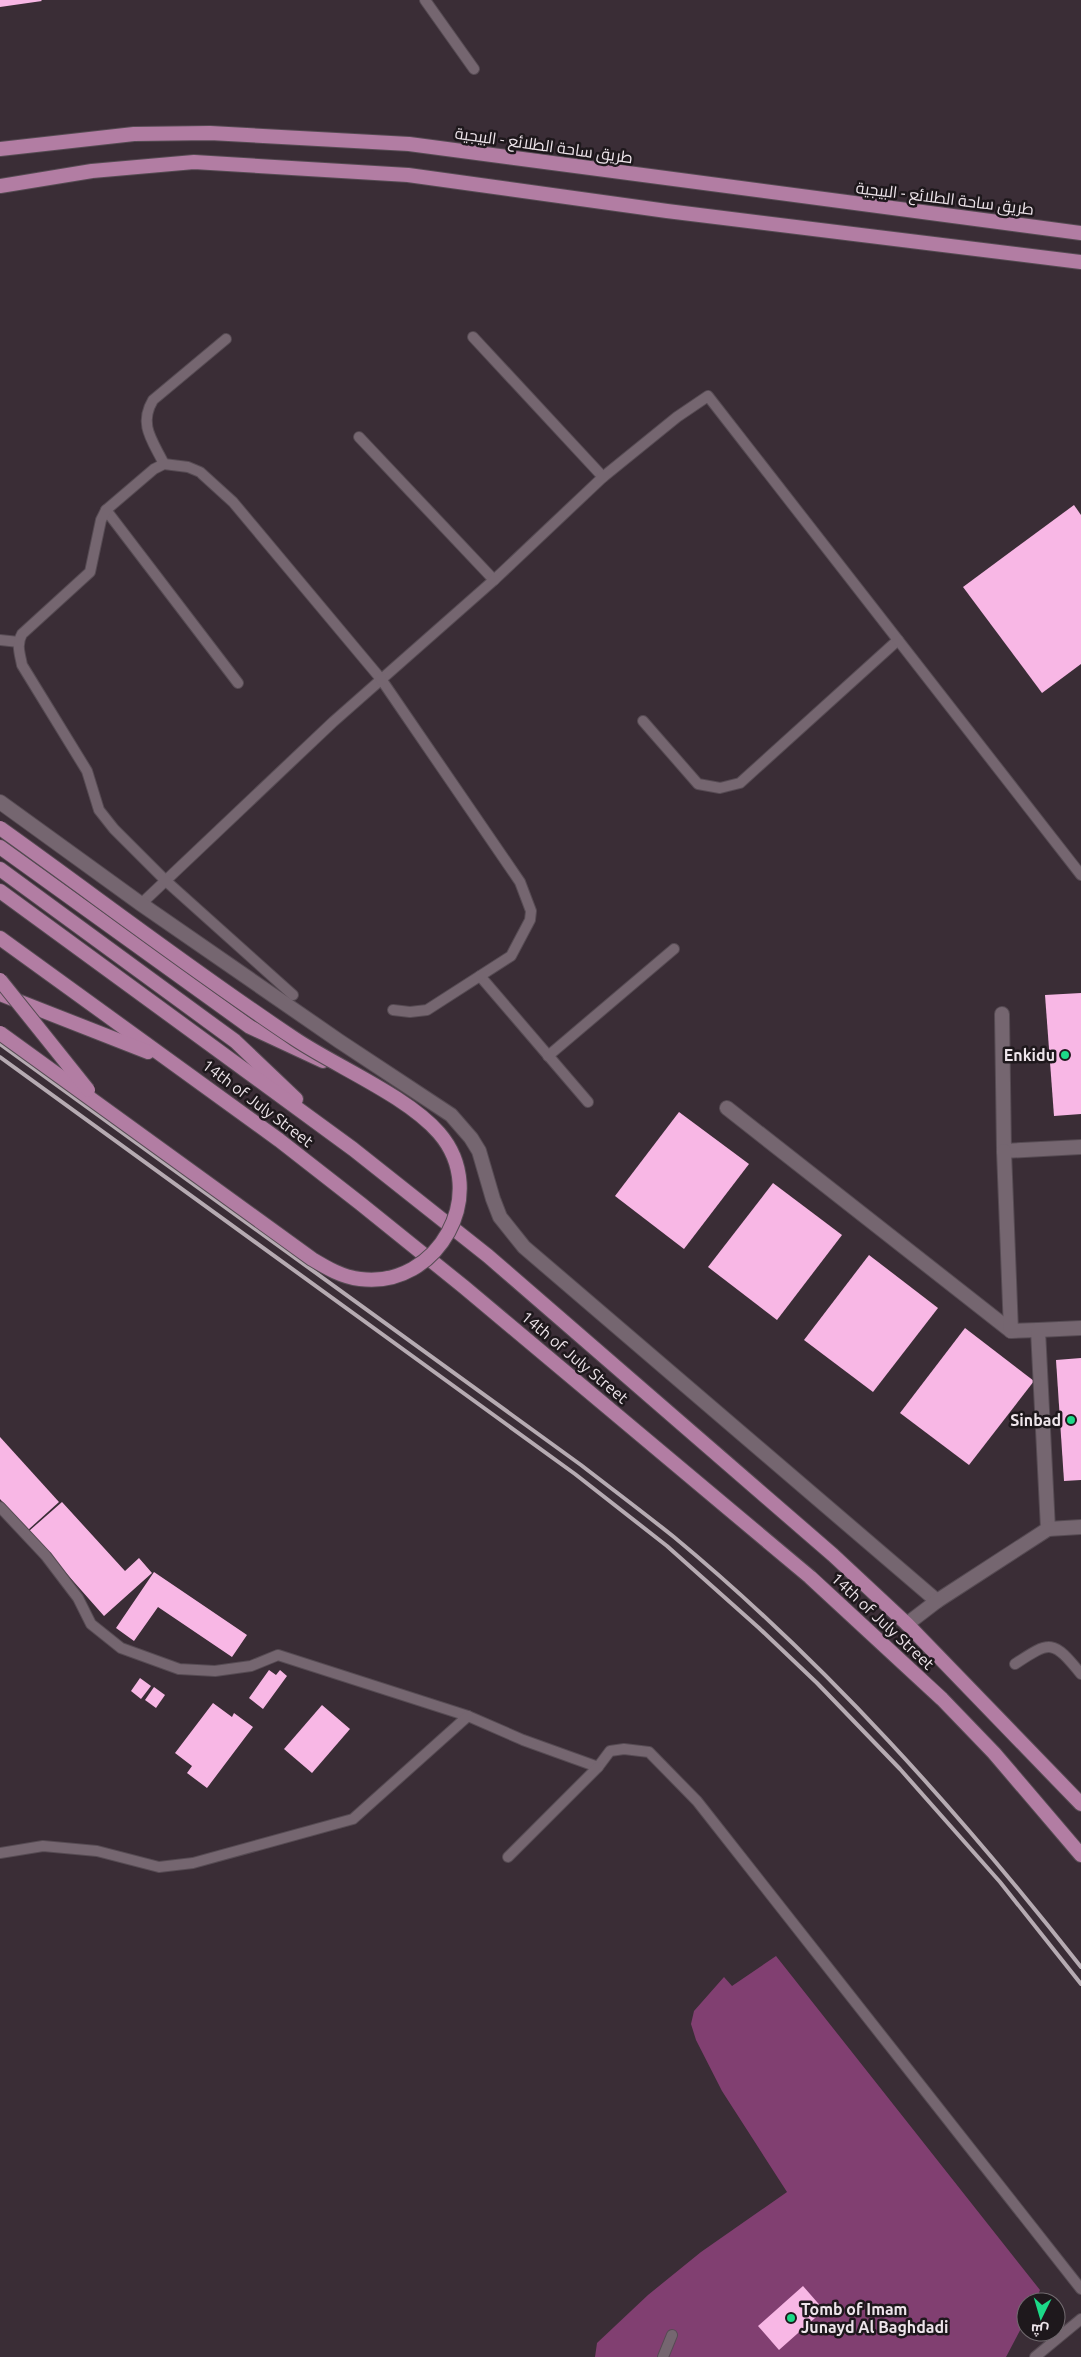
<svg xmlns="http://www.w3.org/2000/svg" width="1081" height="2357" font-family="Ubuntu,Cairo,sans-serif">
	<rect width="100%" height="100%" fill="#3a2d36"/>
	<path fill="#813f71" d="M776 1956 1040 2290 1035 2302H1026V2319L1006 2357H595L597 2343 648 2295 701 2252 787 2192 722 2091 696 2040 691 2024 694 2011 724 1977 732 1986Z"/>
	<g fill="#f8b7e5">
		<path d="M0 0H41L42 1 0 7Z"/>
		<path d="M1074 505 1081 515V664L1042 693 963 587Z"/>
		<path d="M1081 993V1114L1054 1116 1045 995Z"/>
		<path d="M679 1112 749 1164 684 1249 615 1196Z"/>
		<path d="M773 1183 842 1235 777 1320 708 1267Z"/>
		<path d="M869 1255 938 1308 873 1392 804 1340Z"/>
		<path d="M965 1328 1034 1381 969 1465 900 1413Z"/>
		<path d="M1081 1358V1480L1064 1481 1056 1360Z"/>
		<path d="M0 1437 59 1502 28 1530 0 1499Z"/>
		<path d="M62 1502 125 1571 139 1558 152 1573 104 1616 29 1531Z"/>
		<path d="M154 1572 247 1635 232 1657 158 1607 134 1641 116 1628Z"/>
		<path d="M269 1670 276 1675 280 1670 287 1676 263 1709 249 1698Z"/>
		<path d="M140 1678 151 1686 141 1699 131 1691Z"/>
		<path d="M154 1687 165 1695 156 1708 145 1700Z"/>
		<path d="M213 1703 232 1717 234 1713 253 1727 207 1788 187 1773 192 1766 175 1753Z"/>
		<path d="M322 1705 350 1729 312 1773 284 1749Z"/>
		<path d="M803 2286 824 2310 779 2350 758 2326Z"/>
	</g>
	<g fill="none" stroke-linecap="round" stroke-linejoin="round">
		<defs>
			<g id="service">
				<path d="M425 0 474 69"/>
				<path d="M473 337 603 477"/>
				<path d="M359 437 494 580"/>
				<path d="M164 464C153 441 138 425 153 400L226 339"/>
				<path d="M106 510 238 683"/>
				<path d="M0 640 19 642"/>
				<path d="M643 721 698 784 720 788 740 783 898 640"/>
				<path d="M141 904 333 722 494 580 603 477 677 417 708 396 1081 875"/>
				<path d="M480 976 588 1102"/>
				<path d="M293 995 166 881 114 829 99 810 87 771 22 665C20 654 16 645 22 634L90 572 101 520 106 510 154 469 164 464 188 467 200 472 233 502 381 679 520 882 531 911 530 920 511 956 427 1010 410 1012 393 1010"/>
				<path d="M548 1056 674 949"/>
				<path d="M0 1507 46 1556 78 1598 91 1624 121 1648 179 1669 215 1671 251 1666 278 1655 468 1716 523 1740 598 1767 610 1751 624 1749 649 1752 697 1801 1081 2289"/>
				<path d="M1015 1664C1051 1640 1053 1640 1081 1674"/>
				<path d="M0 1853 43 1846 97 1851 159 1867 193 1863 353 1819 468 1716"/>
				<path d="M508 1857 598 1767"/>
				<path d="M663 2357 672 2335"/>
				<path d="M1035 2357 1081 2319"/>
			</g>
			<g id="minor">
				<path d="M0 802 141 904 339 1041 451 1115 471 1138 479 1151 493 1199 500 1217 524 1247 937 1601"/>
				<path d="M1002 1014 1004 1151 1081 1147"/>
				<path d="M727 1108 1011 1331"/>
				<path d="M1004 1151 1011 1331 1038 1330"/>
				<path d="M1048 1529 1038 1330 1081 1328"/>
				<path d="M907 1624 937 1601 1048 1529 1081 1527"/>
			</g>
			<g id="primary">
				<path d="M0 149 134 134 210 133 409 144 1081 233"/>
				<path d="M0 186 92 171 194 162 408 175 667 211 1081 262"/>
				<path d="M0 847 250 1027 323 1061"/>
				<path d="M0 869 235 1041 296 1099"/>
				<path d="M0 891 353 1149 488 1256 833 1555 907 1624 1081 1804"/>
				<path d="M0 938 279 1140 361 1204 464 1287 810 1577 942 1699 994 1753 1081 1855"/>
				<path d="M0 994 148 1052"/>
			</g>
		</defs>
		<use href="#service" stroke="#564b53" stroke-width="12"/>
		<use href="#minor" stroke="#564b53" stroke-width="16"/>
		<use href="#primary" stroke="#564b53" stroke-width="16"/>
		<use href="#service" stroke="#756670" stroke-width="10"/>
		<use href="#minor" stroke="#756670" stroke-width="14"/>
		<use href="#primary" stroke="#b27da3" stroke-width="14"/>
		<g stroke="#b6abb2" stroke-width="4">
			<path d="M0 1044 581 1465C612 1489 644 1513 674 1537 826 1663 959 1812 1081 1967"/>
			<path d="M0 1057 575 1474 667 1546 759 1628 817 1683 900 1769 1000 1882 1081 1984"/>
		</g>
		<defs>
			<g id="primary-bridge">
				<path d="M0 828C98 898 194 972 295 1039 337 1067 407 1096 439 1133 491 1193 438 1289 360 1279 342 1277 327 1268 312 1259L0 1033"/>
				<path d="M0 980 88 1090"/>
			</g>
		</defs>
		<use href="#primary-bridge" stroke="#564b53" stroke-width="16" stroke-linecap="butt"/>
		<use href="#primary-bridge" stroke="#b27da3" stroke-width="14"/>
	</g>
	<g fill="#1cd988" stroke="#1e181c" stroke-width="2">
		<circle cx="1065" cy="1055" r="5"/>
		<circle cx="1071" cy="1420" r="5"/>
		<circle cx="791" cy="2318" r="5"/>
	</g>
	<g text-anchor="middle" stroke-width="5" stroke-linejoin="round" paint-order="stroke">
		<g font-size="16" fill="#eee5eb" stroke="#1e181c">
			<text transform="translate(544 145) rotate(8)" y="6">طريق ساحة الطلائع - البيجية</text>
			<text transform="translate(945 198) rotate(7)" y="6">طريق ساحة الطلائع - البيجية</text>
			<text transform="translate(258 1103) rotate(37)" y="6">14th of July Street</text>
			<text transform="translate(575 1357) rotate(40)" y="6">14th of July Street</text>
			<text transform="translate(883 1621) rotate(43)" y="6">14th of July Street</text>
		</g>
		<g font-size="16" font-weight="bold" fill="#eee5eb" stroke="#1e181c" text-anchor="end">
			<text x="1055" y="1061">Enkidu</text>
			<text x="1061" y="1426">Sinbad</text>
			<text x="801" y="2315" text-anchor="start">Tomb of Imam<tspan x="801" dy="18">Junayd Al Baghdadi</tspan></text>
		</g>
	</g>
	<g transform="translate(1041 2317) rotate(185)"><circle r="24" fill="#1e181c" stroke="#716a6f"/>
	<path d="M0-4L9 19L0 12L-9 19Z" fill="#1cd988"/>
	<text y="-8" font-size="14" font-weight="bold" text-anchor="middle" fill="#eee5eb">ش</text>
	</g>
</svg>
